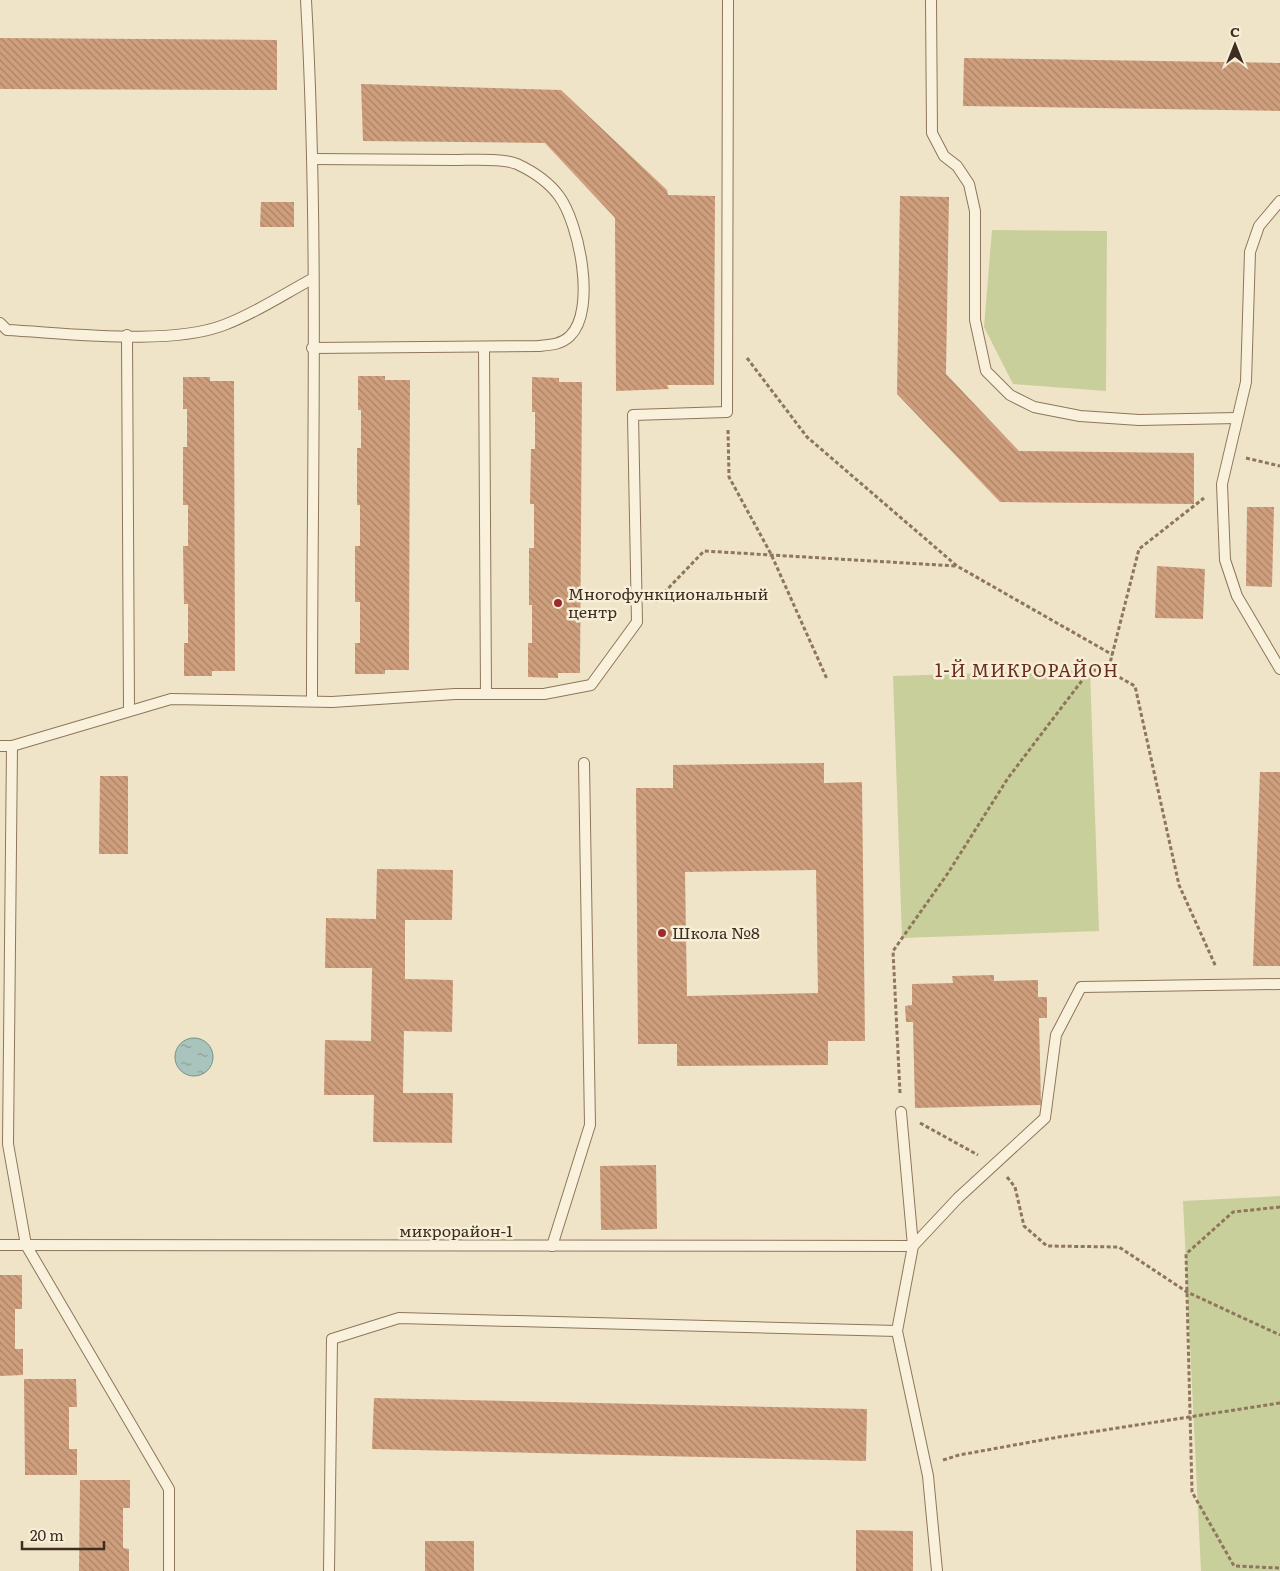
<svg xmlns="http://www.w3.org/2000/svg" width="1280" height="1571" font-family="Literata,serif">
	<defs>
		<pattern id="water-ripples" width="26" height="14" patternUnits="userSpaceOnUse" patternTransform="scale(1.25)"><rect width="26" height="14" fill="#a9c4bc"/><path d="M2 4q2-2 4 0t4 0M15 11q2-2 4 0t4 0" fill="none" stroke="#8ba098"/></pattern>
		<pattern id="building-back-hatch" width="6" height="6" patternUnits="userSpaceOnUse" patternTransform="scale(1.25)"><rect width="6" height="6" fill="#cf9f7d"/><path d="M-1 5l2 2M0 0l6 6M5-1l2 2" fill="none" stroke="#a98266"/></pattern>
	</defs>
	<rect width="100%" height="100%" fill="#f0e4c8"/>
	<g fill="#c9cf9b">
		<path d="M992 230 1107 231 1106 391 1013 384 984 327Z"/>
		<path d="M1090 670 1099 931 902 938 893 676Z"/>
		<path d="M1280 1196V1571H1201L1183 1201Z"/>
	</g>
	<circle fill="url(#water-ripples)" stroke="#6f938a" cx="194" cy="1057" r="19"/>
	<g fill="url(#building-back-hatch)" fill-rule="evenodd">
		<path d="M0 38 277 40V90L0 89Z"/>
		<path d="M964 58 1280 63V111L963 106Z"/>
		<path d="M361 84 561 90 667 190 668 195 715 196 714 385H667L669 389 616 391 615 218 545 143 363 141Z"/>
		<path d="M900 196 949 197 946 374 1019 451 1194 453V504L1000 502 897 394Z"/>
		<path d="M261 202H294V227H260Z"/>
		<path d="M358 376H385V380H410L409 670H385V674H355V643H360V602H355V546H360V505H357V448H361V410H358Z"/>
		<path d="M183 377H210V381H234L235 671H212V676H184V643H188V604H184L183 546H188V505H183V447H187V409H183Z"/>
		<path d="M532 377 559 378V382H582L580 673H558V678L528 677V643H532V605H529V548H534V504H530L531 449H535V412H532Z"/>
		<path d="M1247 507H1274L1272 587 1246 586Z"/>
		<path d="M1157 566 1205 569 1203 619 1155 618Z"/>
		<path d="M824 763V783L862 782 865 1041H828V1065L677 1066V1044H638L636 788H673V765ZM816 870 818 993 687 996 685 872Z"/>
		<path d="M1260 772H1280V966H1253Z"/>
		<path d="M100 776H128V854H99Z"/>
		<path d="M377 869 453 870 452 920H405V979L453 980 452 1032 404 1031 403 1093H453L452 1143 373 1142 374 1095H324L325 1040 371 1041 372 968H325L326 918 376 919Z"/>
		<path d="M994 975V981L1038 980V997H1047V1018H1039L1041 1105 915 1108 913 1022H906L905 1006 912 1005V984L953 983 952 976Z"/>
		<path d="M656 1165 657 1229 601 1230 600 1166Z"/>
		<path d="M0 1275H22V1309H15V1349H23V1375L0 1376Z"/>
		<path d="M24 1379H76L77 1407H69V1449H77V1475H25Z"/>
		<path d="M374 1398 867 1409 866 1461 372 1449Z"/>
		<path d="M80 1480H130V1508H123V1548L129 1549V1571H79Z"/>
		<path d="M856 1530 913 1531V1571H856Z"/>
		<rect x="425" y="1541" width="49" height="30"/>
	</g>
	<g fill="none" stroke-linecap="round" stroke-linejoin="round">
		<defs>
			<g id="service">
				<path d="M306 0C319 233 312 468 312 701"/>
				<path d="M931 0 932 133 944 156 957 166 969 184 975 211V320L986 371 1010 395 1034 407 1080 416 1139 420 1237 418"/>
				<path d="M312 159C360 159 408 160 456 160 472 160 503 158 517 164 532 171 548 181 559 196 579 223 597 310 570 336 561 345 549 345 538 346L312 348"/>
				<path d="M1280 201 1259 226 1250 252 1246 382 1222 484 1225 560 1237 596 1280 669"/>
				<path d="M0 323 7 330C67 333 170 346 224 325 254 314 284 294 312 279"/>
				<path d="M127 335 129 711"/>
				<path d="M484 347 486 694"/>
				<path d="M0 746H12L171 699 332 702 455 694H544L591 685 637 622 633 415 727 412 728 0"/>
				<path d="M12 746 8 1144 26 1245 169 1489V1571"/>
				<path d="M0 1245 913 1246 901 1112"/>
				<path d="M552 1246 590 1125 584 763"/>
				<path d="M897 1331 913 1246 958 1198 1045 1118 1056 1035 1081 987 1280 984"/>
				<path d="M329 1571 332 1339 399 1318 897 1331 928 1476 937 1571"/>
			</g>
		</defs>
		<use href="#service" stroke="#8d765c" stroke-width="12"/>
		<g stroke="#8d765c" stroke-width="3" stroke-dasharray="4 2.5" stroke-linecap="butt">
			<path d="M747 358 807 437 957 566 1113 655"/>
			<path d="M728 430 729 477 771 554 827 679"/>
			<path d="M1246 458 1280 466"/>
			<path d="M655 602 704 551 956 566"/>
			<path d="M1108 671 1135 686 1179 885 1216 967"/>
			<path d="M900 1093 893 951 948 873 1008 778 1090 670 1108 671 1139 549 1204 498"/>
			<path d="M920 1123 978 1155"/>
			<path d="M1007 1177 1015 1187 1024 1226 1047 1246 1119 1247 1187 1292 1280 1335"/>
			<path d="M1280 1207 1233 1212 1186 1254 1192 1492 1234 1566 1280 1568"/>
			<path d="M943 1460 959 1455 1059 1437 1280 1403"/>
		</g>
		<use href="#service" stroke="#faf1dc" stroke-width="10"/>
	</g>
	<g fill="#9e2a2b" stroke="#f7eed8" stroke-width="2">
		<circle cx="558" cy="603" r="5"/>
		<circle cx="662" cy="933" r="5"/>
	</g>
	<g text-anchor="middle" stroke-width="5" stroke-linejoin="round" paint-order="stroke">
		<g font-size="16" fill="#3d2e20" stroke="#f7eed8" text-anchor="start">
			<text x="568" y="600">Многофункциональный<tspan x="568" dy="18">центр</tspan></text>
			<text x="672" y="939">Школа №8</text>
		</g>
		<g font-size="16" fill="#3d2e20" stroke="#f7eed8">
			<text x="456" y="1237">микрорайон-1</text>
		</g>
		<g font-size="18" letter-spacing="1" fill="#6b2e1e" stroke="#f7eed8">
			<text x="1027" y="677">1-Й МИКРОРАЙОН</text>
		</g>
	</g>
	<g transform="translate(1235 45)" stroke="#f7eed8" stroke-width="4" paint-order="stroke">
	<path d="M0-4L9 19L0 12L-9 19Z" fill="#3d2e20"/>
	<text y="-8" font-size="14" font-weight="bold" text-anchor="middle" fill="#3d2e20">С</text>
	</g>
	<path d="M22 1541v8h82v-8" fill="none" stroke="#3d2e20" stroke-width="2.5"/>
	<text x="30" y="1541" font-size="15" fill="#3d2e20" stroke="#f7eed8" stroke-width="4" paint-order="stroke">20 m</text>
</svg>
